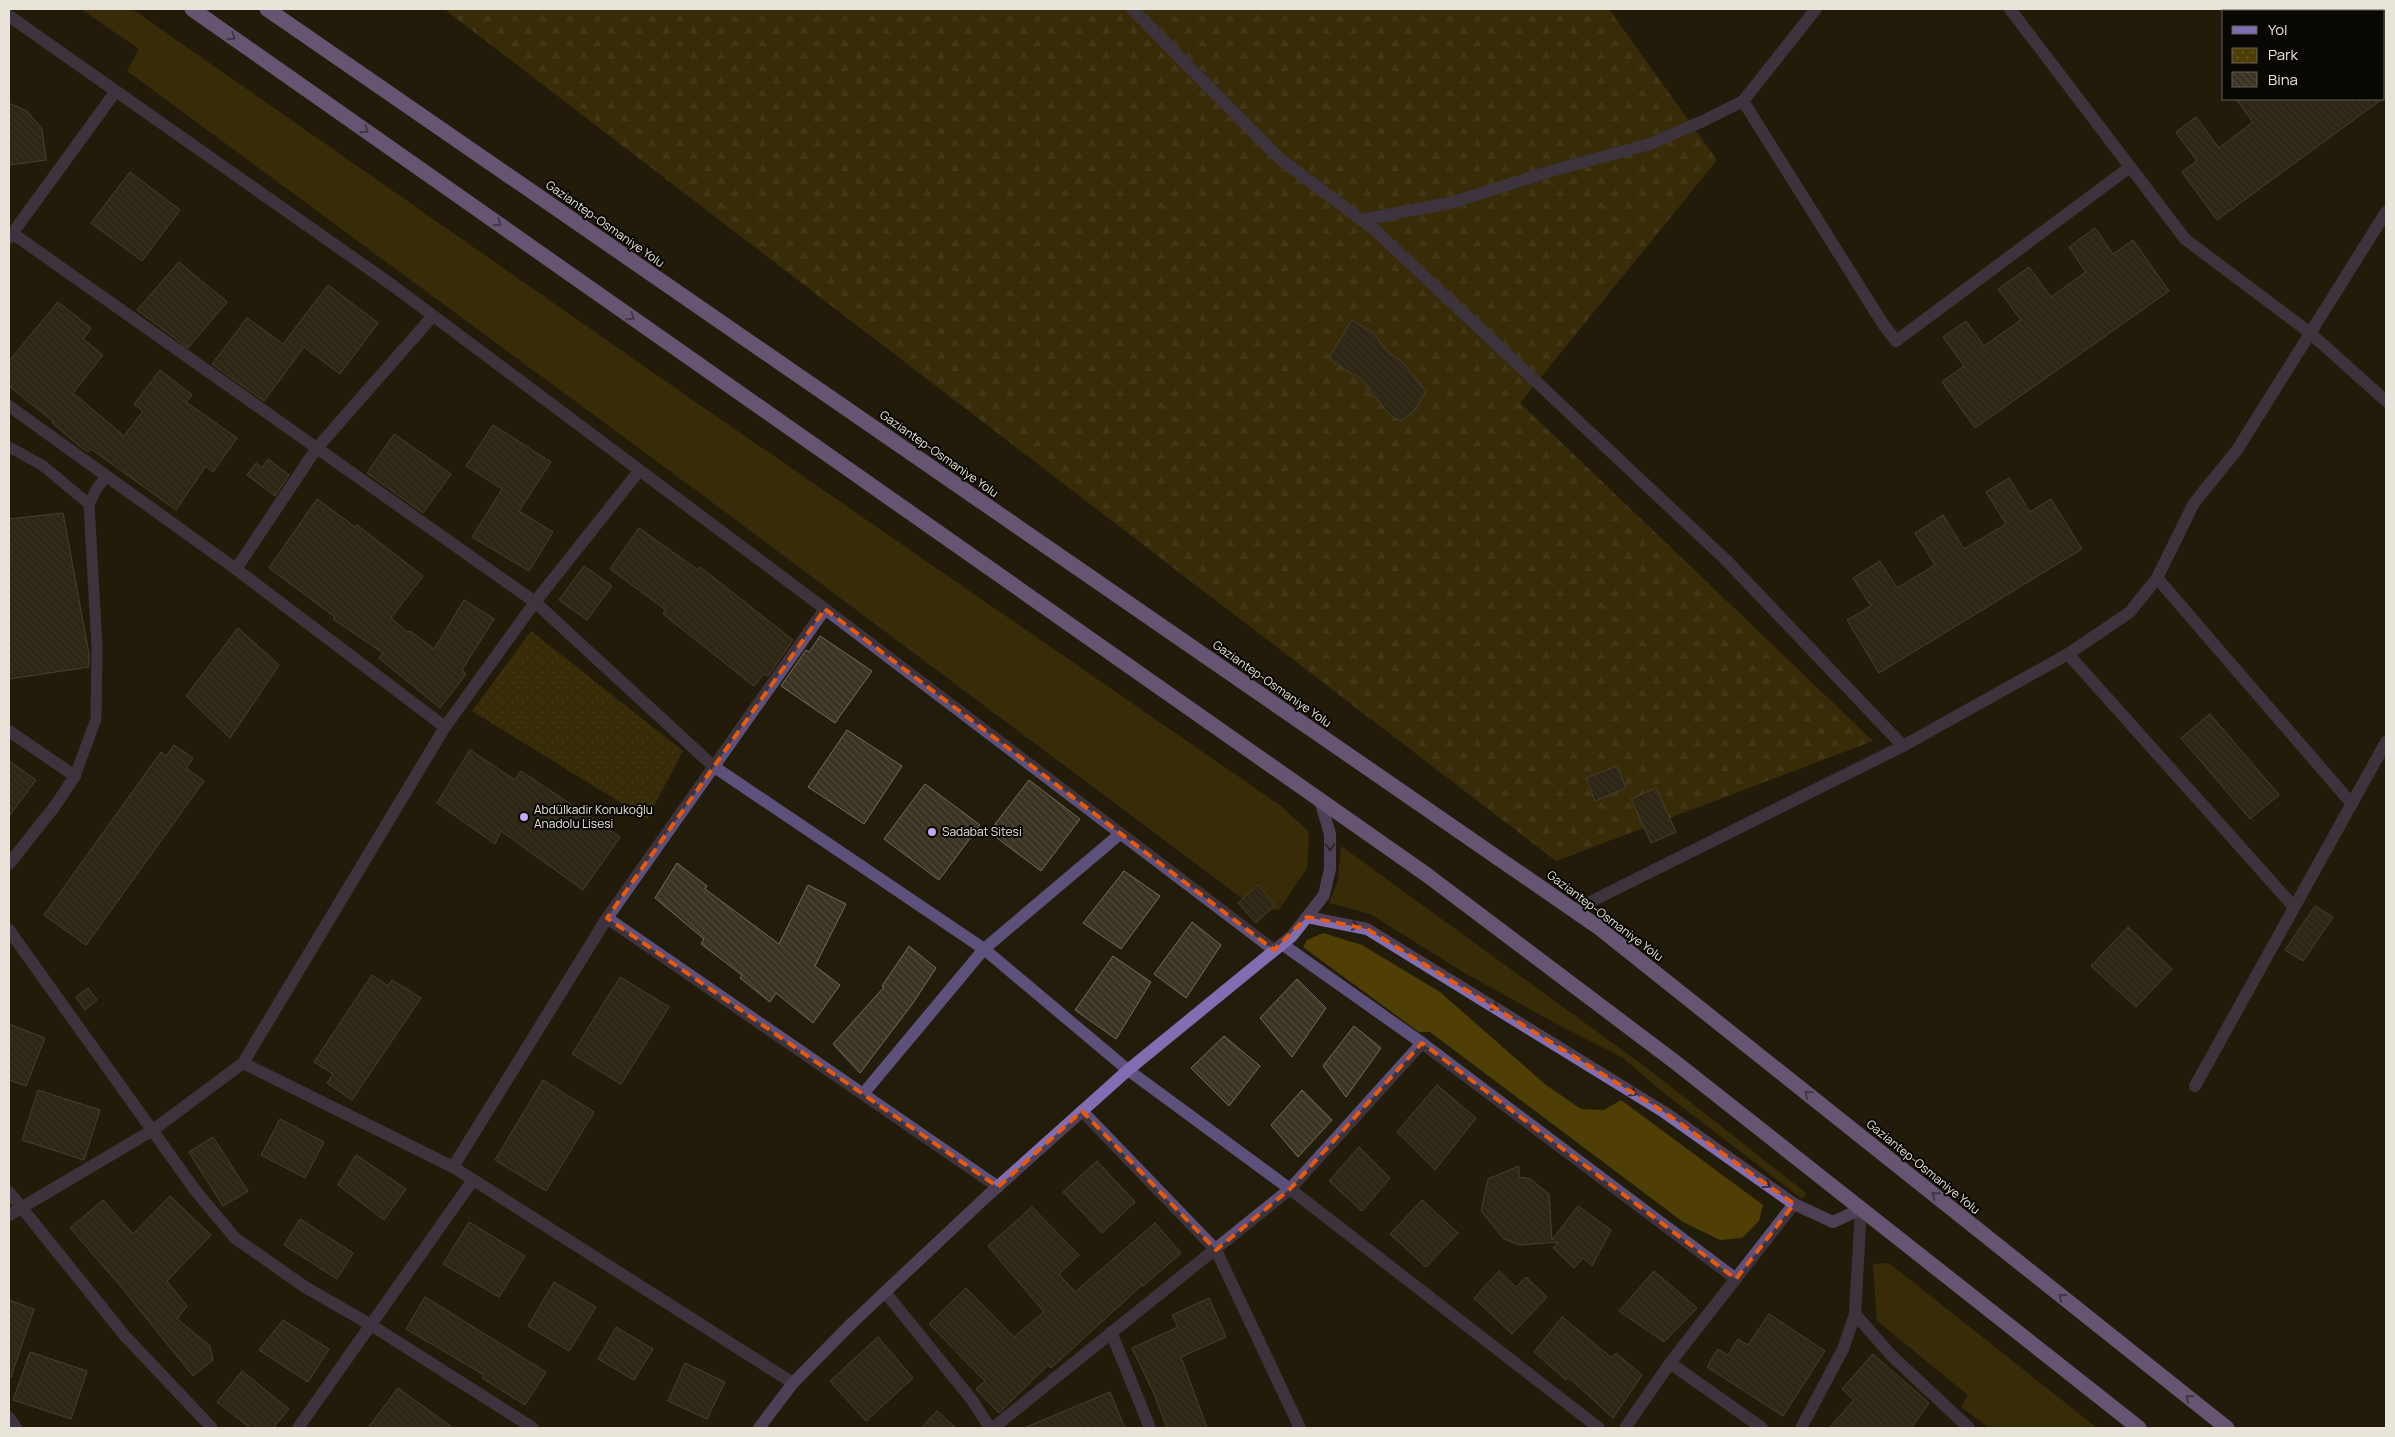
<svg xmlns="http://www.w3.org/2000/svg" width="2395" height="1437" font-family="Manrope,sans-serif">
	<defs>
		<pattern id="forest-firs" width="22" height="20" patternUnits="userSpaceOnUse" patternTransform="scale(1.25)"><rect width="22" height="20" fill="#503f05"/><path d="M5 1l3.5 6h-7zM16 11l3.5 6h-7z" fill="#695b29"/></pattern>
		<pattern id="park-dots" width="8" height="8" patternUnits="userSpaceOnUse" patternTransform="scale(1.25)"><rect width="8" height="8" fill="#503f05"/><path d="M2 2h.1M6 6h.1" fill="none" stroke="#695b29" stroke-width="1.8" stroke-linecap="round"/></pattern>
		<pattern id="building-back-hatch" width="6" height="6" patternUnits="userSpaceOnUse" patternTransform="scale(1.25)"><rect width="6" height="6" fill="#3a3322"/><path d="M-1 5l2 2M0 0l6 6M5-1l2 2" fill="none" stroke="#4d4737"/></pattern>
	</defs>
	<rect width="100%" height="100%" fill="#221c0b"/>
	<g fill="#503f05">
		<path d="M81 9H132L671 385 1281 806 1309 832 1307 868 1279 910 1255 908 697 491 127 71 139 49Z"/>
		<path d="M1341 846 1647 1068 1806 1193 1802 1199 1660 1090 1623 1058 1555 1023 1463 972 1370 914 1329 903 1338 880Z"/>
		<path d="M1323 933 1362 945 1440 992 1546 1085 1581 1109 1604 1110 1621 1100 1763 1205 1759 1221 1742 1238 1720 1240 1683 1222 1430 1032H1419L1303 947 1307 940Z"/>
		<path d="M1889 1263 2097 1428H1990L1961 1407 1968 1395 1877 1321 1873 1264Z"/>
	</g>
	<path fill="url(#forest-firs)" d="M444 9H1609L1717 160 1520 403 1873 741 1556 861Z"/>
	<path fill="url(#park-dots)" d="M531 631 683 751 647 819 472 711Z"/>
	<g fill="url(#building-back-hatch)" stroke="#736c59">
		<path d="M2236 99H2382L2217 220 2182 172 2197 161 2176 132 2196 117 2219 148 2253 122Z"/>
		<path d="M9 103 27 111 42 129 46 160 9 165Z"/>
		<path d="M130 172 180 210 142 261 91 223Z"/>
		<path d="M2095 228 2113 254 2133 240 2169 291 1975 428 1942 382 1964 366 1943 337 1966 321 1984 346 2021 320 1998 289 2029 267 2051 297 2086 272 2069 247Z"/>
		<path d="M179 262 227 302 188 348 137 310Z"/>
		<path d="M328 285 378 323 340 374 304 347 264 401 212 364 247 318 283 344Z"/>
		<path d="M58 302 91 328 83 339 103 355 73 393 124 436 143 411 134 404 160 370 192 395 186 402 237 438 213 472 206 466 176 510 91 449 88 452 82 448 52 423 54 422 9 386V361Z"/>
		<path d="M1352 320 1373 333 1389 353 1401 361 1426 391 1414 411 1401 421 1390 415 1361 379 1333 362 1329 357Z"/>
		<path d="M493 425 551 462 519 511 553 532 529 571 472 537 502 489 466 466Z"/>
		<path d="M394 434 451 474 423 513 367 473Z"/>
		<path d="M268 459 289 475 275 496 247 475 256 463 262 468Z"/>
		<path d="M2009 478 2030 512 2051 499 2082 549 1879 673 1847 620 1871 606 1853 578 1880 561 1897 588 1935 565 1915 533 1943 515 1964 549 2006 524 1986 492Z"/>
		<path d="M317 499 355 527 357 525 423 576 391 618 407 632 410 631 434 649 464 600 494 619 462 670 466 674 440 708 379 658 383 653 333 619 335 617 269 568Z"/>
		<path d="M63 513 89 654V667L9 679V519Z"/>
		<path d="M639 528 698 570 700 567 793 640 768 676 764 674 754 686 663 614 666 610 610 569Z"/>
		<path d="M584 566 612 586 587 620 559 600Z"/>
		<path d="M238 628 279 665 230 738 186 696Z"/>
		<path d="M820 636 872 671 835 723 781 686 806 650 809 652Z"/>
		<path d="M2210 714 2279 795 2250 819 2181 738Z"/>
		<path d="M847 730 902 766 864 824 808 787Z"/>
		<path d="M174 745 193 758 186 768 204 781 86 945 44 915 161 752 166 756Z"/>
		<path d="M470 750 515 780 521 771 620 837 583 890 501 831 495 844 437 803Z"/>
		<path d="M9 761 36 780 9 816Z"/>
		<path d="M1617 766 1626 788 1595 801 1586 778Z"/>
		<path d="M1029 780 1080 819 1041 871 989 832Z"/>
		<path d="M925 784 980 825 939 880 884 839Z"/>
		<path d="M1656 788 1676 832 1651 843 1631 799Z"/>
		<path d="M677 863 707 886 705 889 779 944 808 885 846 904 815 966 840 985 813 1023 776 993 770 1002 740 978 742 975 701 944 704 939 655 898Z"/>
		<path d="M1124 871 1160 896 1121 949 1083 923Z"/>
		<path d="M1258 885 1275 905 1256 923 1238 903Z"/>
		<path d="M2315 906 2333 917 2303 961 2285 950Z"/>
		<path d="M1192 922 1221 945 1186 998 1154 974Z"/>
		<path d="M2128 927 2172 969 2136 1007 2091 966Z"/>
		<path d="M909 946 936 968 913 1003 860 1073 833 1044 884 987 882 986Z"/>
		<path d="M1113 956 1151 982 1116 1039 1075 1010Z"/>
		<path d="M372 975 388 986 392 980 421 998 352 1100 327 1083 333 1074 314 1062Z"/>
		<path d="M620 977 669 1007 621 1084 572 1054Z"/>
		<path d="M1297 979 1326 1008 1292 1057 1260 1018Z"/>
		<path d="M88 988 97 1000 85 1010 76 997Z"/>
		<path d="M9 1024 45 1038 26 1086 9 1080Z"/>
		<path d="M1354 1026 1381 1048 1346 1097 1323 1066Z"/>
		<path d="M1224 1036 1260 1066 1229 1106 1191 1068Z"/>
		<path d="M543 1080 594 1112 546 1191 495 1160Z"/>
		<path d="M1437 1085 1476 1118 1435 1170 1397 1132Z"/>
		<path d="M38 1090 100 1110 84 1160 22 1140Z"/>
		<path d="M1302 1090 1332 1120 1298 1157 1271 1125Z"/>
		<path d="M280 1119 324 1142 305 1178 261 1155Z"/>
		<path d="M213 1137 248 1191 223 1206 189 1152Z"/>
		<path d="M1359 1147 1390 1178 1362 1211 1329 1181Z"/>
		<path d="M356 1155 406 1189 384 1220 338 1185Z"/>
		<path d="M1097 1161 1135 1202 1102 1233 1063 1192Z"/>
		<path d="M1519 1166V1177L1530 1179 1549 1194 1552 1240 1578 1206 1611 1230 1592 1266 1583 1258 1574 1268 1553 1248 1559 1242 1519 1245 1504 1239 1481 1211 1488 1179Z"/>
		<path d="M170 1196 211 1235 167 1281 187 1306 177 1319 210 1346 213 1360 193 1376 118 1283 70 1228 103 1200 133 1234Z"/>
		<path d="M1422 1200 1458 1233 1426 1267 1390 1234Z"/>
		<path d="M1032 1207 1079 1255 1059 1274 1075 1292 1155 1223 1181 1253 1143 1286 1142 1285 1051 1368 1048 1365 999 1413 976 1389 985 1381 929 1324 966 1288 1014 1337 1044 1312 988 1246Z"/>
		<path d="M300 1219 353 1253 337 1279 284 1245Z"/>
		<path d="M469 1222 525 1256 499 1297 443 1264Z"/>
		<path d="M1499 1271 1516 1287 1526 1277 1547 1297 1512 1334 1474 1298Z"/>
		<path d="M1654 1271 1697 1308 1664 1342 1619 1311Z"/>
		<path d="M554 1282 596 1307 569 1351 528 1326Z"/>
		<path d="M425 1297 546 1372 525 1405 482 1378 484 1375 406 1329Z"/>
		<path d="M1209 1298 1226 1337 1181 1357 1207 1428H1167L1155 1396 1132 1348 1178 1327 1172 1315Z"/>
		<path d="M9 1300 34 1309 11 1377 9 1376Z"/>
		<path d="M1769 1314 1825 1351 1783 1416 1707 1367 1718 1349 1728 1355 1738 1339 1748 1345Z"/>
		<path d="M1562 1317 1612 1358 1616 1353 1642 1375 1613 1418 1568 1377 1566 1380 1534 1352Z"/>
		<path d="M283 1320 329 1349 308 1382 259 1350Z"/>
		<path d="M616 1327 653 1349 634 1380 598 1359Z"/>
		<path d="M878 1337 913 1378 866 1421 830 1381Z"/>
		<path d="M30 1352 87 1371 71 1419 13 1400Z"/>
		<path d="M1873 1354 1929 1403 1911 1428H1829L1854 1400 1842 1389Z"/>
		<path d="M685 1363 725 1382 707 1419 668 1401Z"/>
		<path d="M242 1371 289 1409 273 1428H250L217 1402Z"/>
		<path d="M398 1388 453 1428H368Z"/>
		<path d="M1110 1392 1125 1428H1024Z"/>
		<path d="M937 1411 956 1428H921Z"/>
	</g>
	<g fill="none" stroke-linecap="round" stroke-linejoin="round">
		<g stroke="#5d507a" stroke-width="11">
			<path d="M9 447 42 465 89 504"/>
			<path d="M75 776 96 719 97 647 89 504 97 488 105 478"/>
			<path d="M9 1417 17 1428"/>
		</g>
		<g stroke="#5d507a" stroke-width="12">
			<path d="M1132 9 1279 158 1376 231 1727 561 1903 746"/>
			<path d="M2010 9 2185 239 2309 332 2386 401"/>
			<path d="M9 16 392 285 825 609 1274 950"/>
			<path d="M1743 101 1883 324 1896 341 2130 167"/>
			<path d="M1361 220 1454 202 1551 171 1650 144 1703 121 1743 101 1816 9"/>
			<path d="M12 233 535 602 713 766 984 949 1128 1070 1290 1189 1599 1428"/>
			<path d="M9 238 116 91"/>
			<path d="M9 406 236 569 445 727"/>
			<path d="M236 569 316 449 432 317"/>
			<path d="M2157 578 2352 804"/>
			<path d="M2068 654 2294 907"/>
			<path d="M9 731 75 776 55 806 9 864"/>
			<path d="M1574 910 1903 746 2068 654 2130 612 2157 578 2194 503 2237 450 2386 212"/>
			<path d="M607 918 998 1187"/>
			<path d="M9 930 195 1190 235 1238 305 1287 371 1325 533 1428"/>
			<path d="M1282 944 1422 1043 1736 1279"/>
			<path d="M243 1063 453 1167"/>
			<path d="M2195 1086 2386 742"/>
			<path d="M863 1094 984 949 1120 834"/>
			<path d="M1082 1111 1216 1250 1300 1428"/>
			<path d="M9 1192 125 1336 212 1428"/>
			<path d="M1861 1209 1855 1314 1891 1355 1969 1428"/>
			<path d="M9 1215 153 1130 243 1063 445 727 535 602 639 471"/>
			<path d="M885 1292 972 1400 990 1428"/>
			<path d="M1111 1332 1150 1428"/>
			<path d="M1670 1363 1762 1428"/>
			<path d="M793 1383 453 1167 607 918 825 609"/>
			<path d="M298 1428 473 1180"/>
			<path d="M993 1428 1290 1189 1422 1043"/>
			<path d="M1625 1428 1670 1363 1794 1204"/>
			<path d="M1801 1428 1843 1349 1855 1314"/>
		</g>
		<g stroke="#816db1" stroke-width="12">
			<path d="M1307 917 1367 929 1664 1112 1794 1204 1833 1222 1861 1209"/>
			<path d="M759 1428 793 1383 851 1324 985 1198 1128 1070 1292 936 1324 895 1330 869V834L1320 800"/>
		</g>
		<g stroke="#b59cf1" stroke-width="15">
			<path d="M192 9 1427 875 1675 1062 2139 1428"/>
			<path d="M267 9 1598 927 2227 1428"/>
		</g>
	</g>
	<defs><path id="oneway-chevron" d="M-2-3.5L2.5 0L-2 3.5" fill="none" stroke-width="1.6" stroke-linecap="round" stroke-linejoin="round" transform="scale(1.25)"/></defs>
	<g stroke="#685985">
		<use href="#oneway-chevron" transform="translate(232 37) rotate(35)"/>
		<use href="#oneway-chevron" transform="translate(365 130) rotate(35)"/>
		<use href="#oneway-chevron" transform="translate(498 223) rotate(35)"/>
		<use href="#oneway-chevron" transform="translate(631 317) rotate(35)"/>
		<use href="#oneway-chevron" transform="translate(1808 1094) rotate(-141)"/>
		<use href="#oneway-chevron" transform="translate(1935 1195) rotate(-141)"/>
		<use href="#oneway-chevron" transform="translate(2062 1297) rotate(-141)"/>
		<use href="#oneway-chevron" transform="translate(2189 1398) rotate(-141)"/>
	</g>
	<g stroke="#393048">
		<use href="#oneway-chevron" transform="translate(1330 847) rotate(90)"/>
		<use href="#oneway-chevron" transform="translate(1355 926) rotate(11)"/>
		<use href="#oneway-chevron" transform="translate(1495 1007) rotate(32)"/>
		<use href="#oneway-chevron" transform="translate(1633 1093) rotate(32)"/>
		<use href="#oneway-chevron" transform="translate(1767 1185) rotate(35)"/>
	</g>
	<path d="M0 0H2395V1437H0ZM825 609 1274 950 1307 917 1367 929 1664 1112 1794 1204 1736 1279 1422 1043 1290 1189 1216 1250 1082 1111 998 1187 607 918Z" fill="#221c0b" fill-opacity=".55" fill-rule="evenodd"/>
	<path fill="none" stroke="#e8590c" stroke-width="4" stroke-dasharray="10 6" stroke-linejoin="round" d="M825 609 1274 950 1307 917 1367 929 1664 1112 1794 1204 1736 1279 1422 1043 1290 1189 1216 1250 1082 1111 998 1187 607 918Z"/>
	<g fill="#bea9f4" stroke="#090702" stroke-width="2">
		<circle cx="524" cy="817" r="5"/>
		<circle cx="932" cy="832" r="5"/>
	</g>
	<g text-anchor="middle" stroke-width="4" stroke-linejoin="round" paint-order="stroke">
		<g font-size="12" fill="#e8e4da" stroke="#090702">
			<text transform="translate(605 224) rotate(35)" y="4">Gaziantep-Osmaniye Yolu</text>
			<text transform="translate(939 454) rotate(35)" y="4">Gaziantep-Osmaniye Yolu</text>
			<text transform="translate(1272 684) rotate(35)" y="4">Gaziantep-Osmaniye Yolu</text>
			<text transform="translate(1605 916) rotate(37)" y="4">Gaziantep-Osmaniye Yolu</text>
			<text transform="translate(1923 1167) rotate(39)" y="4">Gaziantep-Osmaniye Yolu</text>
		</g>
		<g font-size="12" fill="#e8e4da" stroke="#090702" text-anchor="start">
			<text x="534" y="814">Abdülkadir Konukoğlu<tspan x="534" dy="14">Anadolu Lisesi</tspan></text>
			<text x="942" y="836">Sadabat Sitesi</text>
		</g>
	</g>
	<rect width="2395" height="1437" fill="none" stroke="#e8e4da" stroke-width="20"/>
	<rect x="2222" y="10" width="162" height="90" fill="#090702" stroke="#625f58"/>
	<rect x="2232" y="26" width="25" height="8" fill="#816db1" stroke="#625f58"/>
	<text x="2268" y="35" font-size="15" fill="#e8e4da">Yol</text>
	<rect x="2232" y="48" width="25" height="15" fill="url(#park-dots)" stroke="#625f58"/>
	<text x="2268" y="60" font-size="15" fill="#e8e4da">Park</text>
	<rect x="2232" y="72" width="25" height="15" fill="url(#building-back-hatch)" stroke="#625f58"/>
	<text x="2268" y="85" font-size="15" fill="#e8e4da">Bina</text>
</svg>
